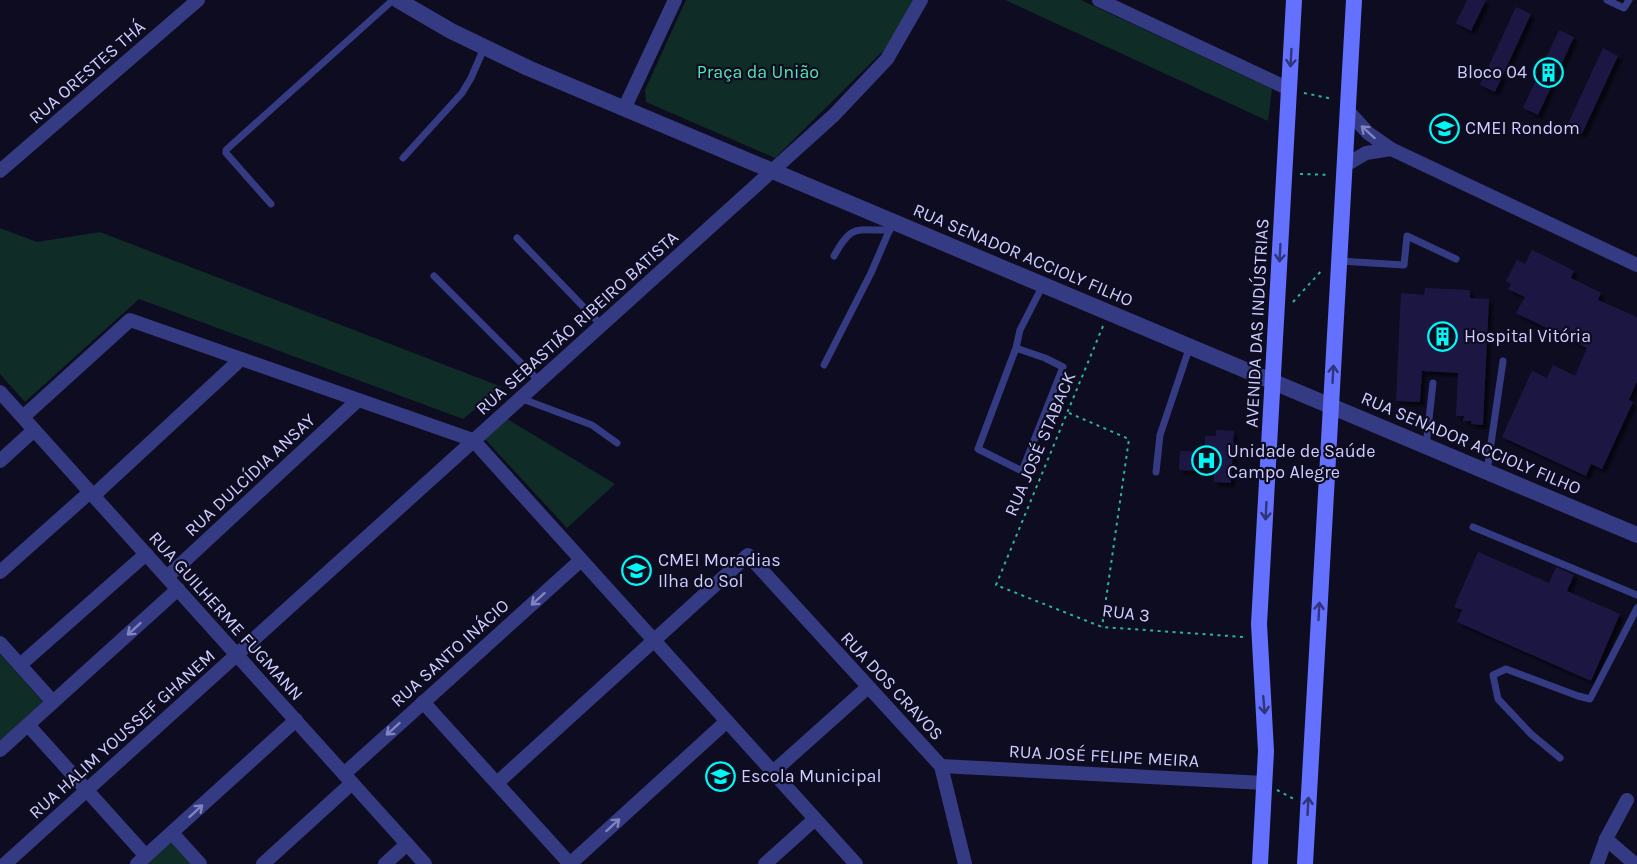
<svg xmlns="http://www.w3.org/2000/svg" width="1637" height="864" font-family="Karla,sans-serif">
	<defs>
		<filter id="shadow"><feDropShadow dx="4" dy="4" stdDeviation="1.5" flood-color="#0009"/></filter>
	</defs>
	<rect width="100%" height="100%" fill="#0e0c21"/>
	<g fill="#0f2c27">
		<path d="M686 0H914L884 50 775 158 646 102 645 90Z"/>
		<path d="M1005 0H1081L1272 89 1268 121Z"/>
		<path d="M0 228 37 242 100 232 502 387 463 419 139 299 25 402 0 374Z"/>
		<path d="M507 419 615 484 567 528 485 439Z"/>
		<path d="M0 654 43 702 1 740 0 738Z"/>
		<path d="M171 842 191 864H146Z"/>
	</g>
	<g fill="#1c1843" filter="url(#shadow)">
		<path d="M1467 0H1486L1471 31 1456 23Z"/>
		<path d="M1516 7 1531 14 1495 92 1480 85Z"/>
		<path d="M1559 30 1574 37 1538 115 1523 108Z"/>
		<path d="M1603 48 1618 56 1582 134 1567 126Z"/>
		<path d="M1532 250 1574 271 1571 278 1601 293 1598 300 1637 317V381L1629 400 1633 402 1602 469 1591 464 1586 476 1502 437 1532 371 1547 378 1553 365 1575 376 1587 348 1516 313 1525 297 1508 289 1511 284 1506 281 1517 260 1525 264Z"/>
		<path d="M1425 288 1470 290V298L1489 299 1483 425 1471 424V421H1463L1464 416H1456L1458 373 1422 371 1420 402 1396 401 1401 293 1424 295Z"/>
		<path d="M1216 430 1234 431 1231 483 1214 482V472L1179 470 1180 451 1205 452V436H1216Z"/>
		<path d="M1478 552 1549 583 1556 567 1574 575 1567 591 1620 614 1591 681 1457 622 1462 610 1454 607Z"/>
	</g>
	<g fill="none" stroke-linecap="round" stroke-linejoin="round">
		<g stroke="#29b69f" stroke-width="2" stroke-dasharray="3 4.5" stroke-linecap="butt">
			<path d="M1304 93 1333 99"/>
			<path d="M1300 174 1330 175"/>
			<path d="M1293 302 1323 269"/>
			<path d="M1103 326 996 585 1102 627 1244 637"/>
			<path d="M1069 413 1129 439 1102 627"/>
			<path d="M1277 790 1294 799"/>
		</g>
		<g stroke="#353b82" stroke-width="7">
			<path d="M1607 0 1624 8 1629 0"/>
			<path d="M403 158 462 93 471 78 484 48"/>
			<path d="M271 204 226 153V150L393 0"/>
			<path d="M517 238 601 325"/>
			<path d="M834 256C852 223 856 231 890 230"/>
			<path d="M1339 261 1404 265 1407 236 1456 259"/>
			<path d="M434 276 539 381"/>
			<path d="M1016 348 1045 358 1063 367 1022 471 978 449 1016 348 1020 330 1043 285"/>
			<path d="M824 365 871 273 893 222"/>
			<path d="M520 398 592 425 617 443"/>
			<path d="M1426 446 1433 383"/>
			<path d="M1487 471 1503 361"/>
			<path d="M1156 472 1160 435 1190 346"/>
			<path d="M1473 527 1637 595"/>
			<path d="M1560 758 1531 734 1498 699 1493 675 1506 669 1578 696 1590 699 1637 608"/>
		</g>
		<g stroke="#353b82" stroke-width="14">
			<path d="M1099 0 1289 89"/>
			<path d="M624 109 675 0"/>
			<path d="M1348 111 1368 133 1391 149 1637 265"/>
			<path d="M1344 166 1366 153 1391 149"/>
			<path d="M0 171 198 0"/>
			<path d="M0 392 425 864"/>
			<path d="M23 417 130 320 473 440 856 864"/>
			<path d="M0 461 34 430"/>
			<path d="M93 496 241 359"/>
			<path d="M0 572 90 492"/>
			<path d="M167 577 358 400"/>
			<path d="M0 643 53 702"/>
			<path d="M20 665 146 554"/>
			<path d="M423 702 570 864"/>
			<path d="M28 725 146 856"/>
			<path d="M0 750 178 589"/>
			<path d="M941 766 1264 783"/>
			<path d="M773 772 868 687"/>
			<path d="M344 774 581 560"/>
			<path d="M497 783 748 555 941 766 965 864"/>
			<path d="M172 833 200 864"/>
			<path d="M1606 839 1635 864"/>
			<path d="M5 864 834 115 887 59 921 0"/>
			<path d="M137 864 296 720"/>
			<path d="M263 864 352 783"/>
			<path d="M385 864 407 844"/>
			<path d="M570 864 727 721"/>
			<path d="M765 864 815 819"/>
			<path d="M1597 864 1606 839 1627 800"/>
		</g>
		<path stroke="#353b82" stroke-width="16" d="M398 0 451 31 528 68 1637 535"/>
		<g stroke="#6471ff" stroke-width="16">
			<path d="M1260 864 1266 751 1259 624 1294 0"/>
			<path d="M1305 864 1354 0"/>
		</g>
	</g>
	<defs><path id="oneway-shaft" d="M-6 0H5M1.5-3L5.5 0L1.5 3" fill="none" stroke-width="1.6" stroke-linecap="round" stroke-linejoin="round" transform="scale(1.5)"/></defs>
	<g stroke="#30347a">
		<use href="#oneway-shaft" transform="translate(1291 58) rotate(93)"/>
		<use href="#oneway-shaft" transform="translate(1280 253) rotate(93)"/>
		<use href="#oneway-shaft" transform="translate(1333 374) rotate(-87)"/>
		<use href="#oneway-shaft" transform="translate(1266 511) rotate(93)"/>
		<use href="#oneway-shaft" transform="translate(1319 611) rotate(-87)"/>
		<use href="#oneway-shaft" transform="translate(1264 705) rotate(85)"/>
		<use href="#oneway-shaft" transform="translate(1308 806) rotate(-87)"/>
	</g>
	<g stroke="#8184c0">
		<use href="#oneway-shaft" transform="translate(1368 132) rotate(-138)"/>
		<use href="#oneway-shaft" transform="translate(538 599) rotate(138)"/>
		<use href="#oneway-shaft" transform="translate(134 629) rotate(138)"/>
		<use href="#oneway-shaft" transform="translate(393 729) rotate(138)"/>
		<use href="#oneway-shaft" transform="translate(196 811) rotate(-42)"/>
		<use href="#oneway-shaft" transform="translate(613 825) rotate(-42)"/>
	</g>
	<defs>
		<symbol id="building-ring" viewBox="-11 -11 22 22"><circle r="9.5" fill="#0e0c21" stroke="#00f8f6" stroke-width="1.5"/><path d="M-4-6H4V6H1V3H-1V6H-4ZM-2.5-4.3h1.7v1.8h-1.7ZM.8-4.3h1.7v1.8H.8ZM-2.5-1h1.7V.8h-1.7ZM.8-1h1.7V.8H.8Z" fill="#00f8f6"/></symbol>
		<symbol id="school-ring" viewBox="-11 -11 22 22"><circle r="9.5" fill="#0e0c21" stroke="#00f8f6" stroke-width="1.5"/><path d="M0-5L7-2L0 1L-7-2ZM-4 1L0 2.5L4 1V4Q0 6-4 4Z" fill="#00f8f6"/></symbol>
		<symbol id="hospital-ring" viewBox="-11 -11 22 22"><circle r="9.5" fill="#0e0c21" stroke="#00f8f6" stroke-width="1.5"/><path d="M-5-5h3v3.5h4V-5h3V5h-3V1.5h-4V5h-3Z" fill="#00f8f6"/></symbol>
	</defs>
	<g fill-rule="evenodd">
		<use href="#building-ring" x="1532" y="56" width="33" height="33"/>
		<use href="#school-ring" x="1428" y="112" width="33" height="33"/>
		<use href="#building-ring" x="1426" y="320" width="33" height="33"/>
		<use href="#hospital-ring" x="1190" y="444" width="33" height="33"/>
		<use href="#school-ring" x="620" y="554" width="33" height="33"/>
		<use href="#school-ring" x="704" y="760" width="33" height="33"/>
	</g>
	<g text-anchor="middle" stroke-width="4.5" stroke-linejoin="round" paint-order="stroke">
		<g font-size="18" fill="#cdcdff" stroke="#0e0c21">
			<text transform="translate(87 72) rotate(-41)" y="6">RUA ORESTES THÁ</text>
			<text transform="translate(1023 255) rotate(23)" y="6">RUA SENADOR ACCIOLY FILHO</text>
			<text transform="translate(577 323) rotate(-42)" y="6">RUA SEBASTIÃO RIBEIRO BATISTA</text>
			<text transform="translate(1257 323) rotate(-87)" y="6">AVENIDA DAS INDÚSTRIAS</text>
			<text transform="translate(1471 443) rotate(23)" y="6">RUA SENADOR ACCIOLY FILHO</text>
			<text transform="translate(1040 444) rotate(-67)" y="6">RUA JOSÉ STABACK</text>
			<text transform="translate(250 475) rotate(-43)" y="6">RUA DULCÍDIA ANSAY</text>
			<text transform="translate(1126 613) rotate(7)" y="6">RUA 3</text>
			<text transform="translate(226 616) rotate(48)" y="6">RUA GUILHERME FUGMANN</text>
			<text transform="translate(450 653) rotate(-42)" y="6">RUA SANTO INÁCIO</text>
			<text transform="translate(892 686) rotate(47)" y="6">RUA DOS CRAVOS</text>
			<text transform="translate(122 734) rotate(-42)" y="6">RUA HALIM YOUSSEF GHANEM</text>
			<text transform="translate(1104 756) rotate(3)" y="6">RUA JOSÉ FELIPE MEIRA</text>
		</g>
		<g font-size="18" fill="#55e3b0" stroke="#0e0c21">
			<text x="758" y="78">Praça da União</text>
		</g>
		<g font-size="18" fill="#cdcdff" stroke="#0e0c21" text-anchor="start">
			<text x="1527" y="78" text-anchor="end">Bloco 04</text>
			<text x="1465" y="134">CMEI Rondom</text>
			<text x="1464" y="342">Hospital Vitória</text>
			<text x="1227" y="457">Unidade de Saúde<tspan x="1227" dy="21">Campo Alegre</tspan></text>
			<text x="658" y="566">CMEI Moradias<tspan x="658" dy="21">Ilha do Sol</tspan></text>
			<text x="741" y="782">Escola Municipal</text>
		</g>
	</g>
</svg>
